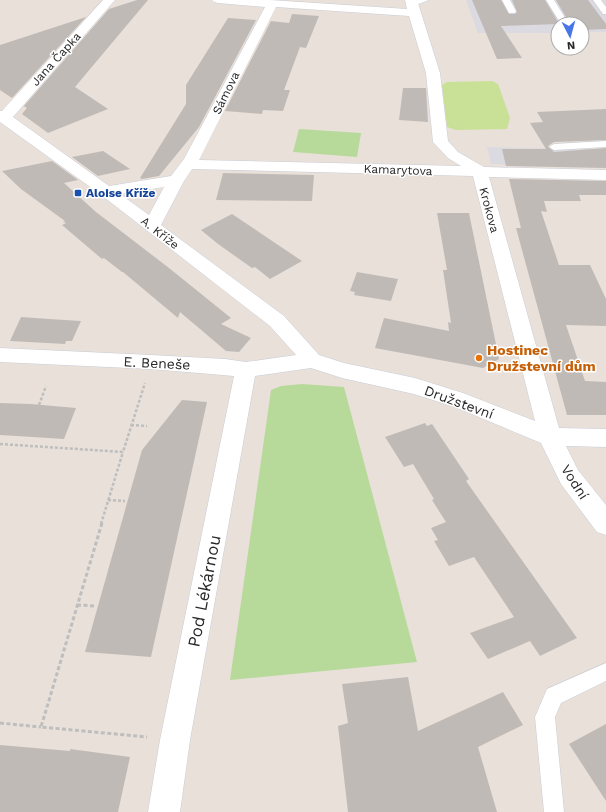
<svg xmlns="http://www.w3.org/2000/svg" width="606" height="812" font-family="'Work Sans',sans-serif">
	<rect width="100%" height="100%" fill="#e8e0d9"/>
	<g fill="#dbdae1">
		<path d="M466 0H606V32H582V24H558V33H478Z"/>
		<path d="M487 147 606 150V167L491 164Z"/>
	</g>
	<g fill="#b7da9b">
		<path d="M299 129 361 133 357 157 293 152Z"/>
		<path d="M302 384 344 387 417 662 230 680 271 390 281 386Z"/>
	</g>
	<path fill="#c9e097" d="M492 81 498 84 510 118 507 129 456 130 447 127 442 85 447 82Z"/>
	<g fill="#c0bab6">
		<path d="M137 0H148L75 87 108 109 48 133 22 114 27 108 24 106 109 9Z"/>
		<path d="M472 0H501L509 14H515L517 12 512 0H545L559 24 501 26 522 58 497 59Z"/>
		<path d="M556 0H588L606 24V29L584 30 582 24H570Z"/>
		<path d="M292 14 319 16 306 48 300 47 284 90H290L283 111 263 110 262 114 225 111 271 21 289 23Z"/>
		<path d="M86 17 12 98 0 90V45Z"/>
		<path d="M228 18 256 20 199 127 159 176 142 179 140 178 186 104V85Z"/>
		<path d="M403 88H426L428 122 399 120Z"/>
		<path d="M606 109V140L554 142 548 146 554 152 606 148V168L506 166 502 149H546L530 123 543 122 537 112Z"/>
		<path d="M103 151 130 169 98 176 72 157Z"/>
		<path d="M52 161 78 180 64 183 96 212 169 268 231 318 221 324 251 338 239 352 226 351 180 312 178 318 123 272H122L104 258 102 259 62 225 66 223 63 221H65L21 189 2 171Z"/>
		<path d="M223 173 314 175 312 201 216 200Z"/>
		<path d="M509 179 606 181V195H579L581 201H544L547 212 541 211 559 265H590L606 299V326L566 325 585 381 606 382V415H567L516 228H521Z"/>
		<path d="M437 213H469L499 359 483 368 375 348 384 318 449 331 448 322 451 323 443 270H447Z"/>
		<path d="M232 214 302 261 270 279 255 267 252 268 218 244 201 230Z"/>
		<path d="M357 272 398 279 391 301 354 295 355 292 350 291Z"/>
		<path d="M21 317 49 319 81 321 72 341H66L65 344 10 341Z"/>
		<path d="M182 400 207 402 151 657 85 652 142 450Z"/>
		<path d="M0 403 31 404 76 408 64 439 0 435Z"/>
		<path d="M425 423 427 426 432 424 469 479 466 481 577 638 540 656 530 641 488 659 470 633 514 617 474 557 449 566 434 541 438 540 431 528 446 522 432 500 434 499 413 464 404 467 385 437Z"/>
		<path d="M408 677 418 731 503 692 523 725 478 747 497 812H348L338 726 348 723 342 684Z"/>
		<path d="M606 724V801L569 744Z"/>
		<path d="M0 745 70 751V749L130 757 118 812H0Z"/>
	</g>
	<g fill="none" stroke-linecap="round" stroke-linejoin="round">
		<defs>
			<g id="lane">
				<path d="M418 0H429L413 6 409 4Z"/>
				<path d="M502 0H510L516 11 515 13H509Z"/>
				<path d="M546 0H554L569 24H561Z"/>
				<path d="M593 0H601L606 7V14H603Z"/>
				<path d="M606 141V147L554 150 549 147 554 144Z"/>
				<path d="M606 663V681L561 703 555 717 564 812H544L535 717 547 689Z"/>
			</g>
			<path id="street" d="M103 0H115L13 117 109 186 171 176 184 159 265 7 218 3 214 2 212 0H270L407 9 405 0H417L440 73 448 141 458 152 484 167 606 170V180L489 177 559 428 606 429V447L566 446 578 470 606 505V535L597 532 561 484 541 443 455 407 414 394 342 378 311 368 255 376 190 740 180 812H148L160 740 234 376 151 369 0 362V348L151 355 225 359 246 362 296 355 270 326 100 194 0 122V111H2ZM276 7 409 16 426 73 433 142 448 158 461 166 199 160ZM192 169 473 176 535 421 463 393 415 378 344 363 319 355 284 316 161 225 184 181ZM164 187 149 215 120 194Z"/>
		</defs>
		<use href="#lane" stroke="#c8cdd7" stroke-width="1"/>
		<use href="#street" stroke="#c8cdd7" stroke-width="1"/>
		<g stroke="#bebebe" stroke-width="2.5" stroke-dasharray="3 2" stroke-linecap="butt">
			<path d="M39 405 46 386"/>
			<path d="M131 425 147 426"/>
			<path d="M0 444 123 452 145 383"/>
			<path d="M108 500 125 501"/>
			<path d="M101 524 123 452"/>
		</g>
		<g stroke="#bebebe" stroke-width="3" stroke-dasharray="4 2.5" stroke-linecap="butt">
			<path d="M102 523 41 727 147 737"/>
			<path d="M77 605 95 606"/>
			<path d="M0 723 41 727"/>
		</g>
		<use href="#lane" fill="#fff" fill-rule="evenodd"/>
		<use href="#street" fill="#fff" fill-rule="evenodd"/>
	</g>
	<rect fill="#1a4fb4" stroke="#fff" stroke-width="1.5" x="74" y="189" width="8" height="8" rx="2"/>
	<circle fill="#e8710a" stroke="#fff" stroke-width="1.5" cx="479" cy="358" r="4"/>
	<g text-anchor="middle" stroke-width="3" stroke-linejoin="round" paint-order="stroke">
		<g font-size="12" fill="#272727" stroke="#fff">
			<text transform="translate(56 59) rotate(-48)" y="4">Jana Čapka</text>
			<text transform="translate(226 93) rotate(-64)" y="4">Sámova</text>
			<text transform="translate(398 170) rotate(2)" y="4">Kamarytova</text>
			<text transform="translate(489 210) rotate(75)" y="4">Krokova</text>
			<text transform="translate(160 233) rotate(38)" y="4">A. Kříže</text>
		</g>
		<g font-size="12" font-weight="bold" fill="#164399" stroke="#fff" text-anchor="start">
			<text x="86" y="197">Aloise Kříže</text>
		</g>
		<g font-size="14" font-weight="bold" fill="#c56008" stroke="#fff" text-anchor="start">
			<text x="487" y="355">Hostinec<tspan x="487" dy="16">Družstevní dům</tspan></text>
		</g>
		<g font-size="14" fill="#272727" stroke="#fff">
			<text transform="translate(157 363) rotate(3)" y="5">E. Beneše</text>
			<text transform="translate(459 402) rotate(20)" y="5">Družstevní</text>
			<text transform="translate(575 482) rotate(57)" y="5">Vodní</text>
		</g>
		<g font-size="17" fill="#272727" stroke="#fff">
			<text transform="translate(204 591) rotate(-79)" y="6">Pod Lékárnou</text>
		</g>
	</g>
	<g transform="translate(570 36) rotate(174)"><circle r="19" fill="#ffffff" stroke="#a9a9a9"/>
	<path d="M0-3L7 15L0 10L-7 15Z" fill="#4876e6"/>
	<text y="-6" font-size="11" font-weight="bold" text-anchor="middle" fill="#272727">N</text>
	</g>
</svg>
